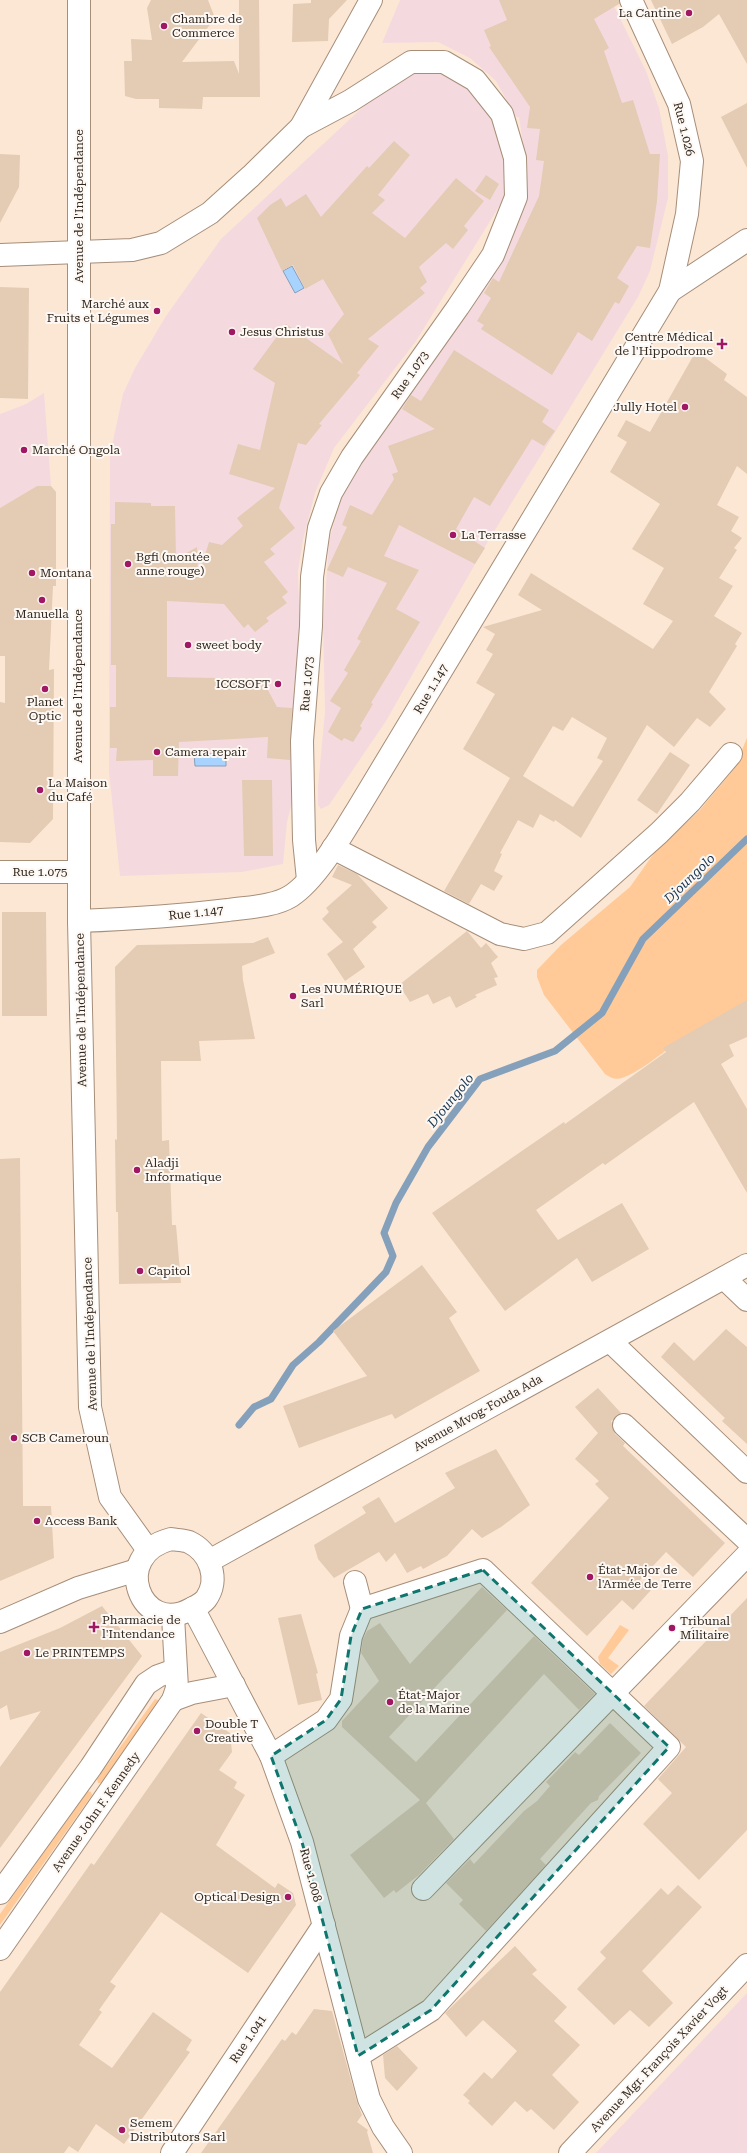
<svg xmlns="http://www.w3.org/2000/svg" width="747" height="2153" font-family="'Roboto Serif',serif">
	<rect width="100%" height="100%" fill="#fce7d5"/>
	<g fill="#f4dade">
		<path d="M400 0H611L646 71 659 108 668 156V198L650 271 638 297 487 543 386 721 329 805 321 809 318 805V787L325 711 323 627 329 542 340 498 385 426 526 183 527 171 519 117H516L496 81 470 58 438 42 382 43Z"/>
		<path d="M415 70 440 71 469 86 494 122 506 173 505 197 416 341 334 448 315 493 303 540 298 571 302 712 299 775 287 822 283 864 242 872 120 876 109 772 110 455 123 394 135 368 166 316 221 239 378 93Z"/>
		<path d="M44 393 51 486H37L0 508V414L26 404Z"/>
		<path d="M747 1993V2153H596L717 2025Z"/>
	</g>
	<g fill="#ffca98">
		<path d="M747 738V1013C723 1023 696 1032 674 1045 657 1056 640 1072 622 1078 615 1080 611 1078 605 1074L544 995 537 977V970L561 945 630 887 657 849 699 811 734 769Z"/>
		<path d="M620 1625 629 1630 608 1658 619 1666 611 1674 600 1664 598 1657Z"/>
		<path d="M155 1699 158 1700 159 1702 102 1783H98L97 1779Z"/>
		<path d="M88 1791 91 1792 92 1795 0 1925V1914Z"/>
	</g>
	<g fill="#a8d3fe" stroke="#85a0bb">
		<path d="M292 266 304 288 295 293 283 271Z"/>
		<path d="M194 754H226V766H195Z"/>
	</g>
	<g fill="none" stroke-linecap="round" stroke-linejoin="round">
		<path stroke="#85a0bb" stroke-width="7" d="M239 1425 254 1407 271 1399 293 1365 319 1342 386 1272 393 1256 384 1233 396 1203 428 1147 480 1079 555 1051 602 1013 643 939 747 839"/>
	</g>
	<g fill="#e4cbb4" fill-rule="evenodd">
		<path d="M151 0H208L215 18 182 62 234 61 239 74V0H259L260 97H203L202 109 159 108V99H136L125 96 124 61H132L131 39 152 40 147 8Z"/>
		<path d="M311 0H347L329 19 328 41 292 42 293 4 311 3Z"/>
		<path d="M499 0H619V4L594 19 609 48 604 51 622 103 633 100 650 154H660L657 201 650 248 637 246 617 278 629 286 619 304 615 302 592 341 578 332 552 375 481 329 484 325 477 321 491 298 484 293 493 278 499 282 539 196 544 161 536 160 540 129 527 128 530 107 489 47 491 46 484 30 507 20Z"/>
		<path d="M651 0H747V64L719 14 703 27 672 44Z"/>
		<path d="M747 103V168L721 117Z"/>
		<path d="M394 141 410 155 378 195 385 200 372 213 405 238 456 178 484 201 464 226 468 230 453 249 446 243 419 267 427 282 420 288 425 293 368 339 379 346 357 373 360 375 319 424 322 425 306 445 298 443 279 508 295 528 270 549 275 554 264 562 288 592 282 597 287 603 266 618 269 621 255 632 248 624 244 628 224 604 167 601V677L262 679 277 707 292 708 290 760 267 758 268 737 179 742 178 776H153V760L116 761 117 748H110V707H116V665H111V524H115V502L151 503V506H175L176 559 197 547 198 578 209 542 222 545 243 526 237 518 275 488 229 474 238 444 260 450 275 383 253 369 286 324 343 364 328 334 344 314 323 279 305 289 293 265 282 271 257 218 270 205 281 198 286 207 306 194 321 217 367 166 369 168Z"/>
		<path d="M0 154 20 155 19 187 0 223Z"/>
		<path d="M486 175 499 184 490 200 475 191Z"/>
		<path d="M0 287 29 288 28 399 0 398Z"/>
		<path d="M454 350 549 410 542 422 555 431 544 446 532 439 490 506 474 497 456 529 485 548 475 564 399 525 384 556 419 570 396 609 420 622 371 703 373 704 360 726 362 728 353 742 344 738 342 741 328 732 341 708 330 701 348 673 344 670 361 641 357 639 387 583 348 567 343 577 327 570 347 527 342 525 350 505 372 515 394 479 392 474 398 472 388 446 435 429 402 409 411 395 421 401Z"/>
		<path d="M696 351 727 374 724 380 747 397V474L737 466 717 505 739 517 731 531 742 538 734 548 737 550 719 578 733 586 714 616 742 633 735 644 737 646 709 692 726 709 710 727 697 718 674 747 647 725 581 838 555 820 554 822 540 814 533 828 518 820 500 853 502 854 494 871 503 876 494 891 481 884 469 904 444 891 510 778 463 749 495 694 476 683 493 654 486 650 495 634 483 627 542 610 518 595 531 573 653 649 673 621 643 604 664 568 632 549 660 504 610 472 627 442 617 436 626 420 650 432ZM572 717 607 738 597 758 603 761 573 807 523 776 553 726 563 731Z"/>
		<path d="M37 486H51L56 492V586H53L49 670 54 669 53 819 30 843 0 842V702L5 703V656H0V508Z"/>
		<path d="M670 752 690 765 657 814 637 800Z"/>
		<path d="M242 780H272L273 856H244Z"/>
		<path d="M338 865 357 874 388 908 372 922 377 927 353 949 365 967 345 981 327 954 343 942 322 919 329 912 326 908 352 885 332 877Z"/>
		<path d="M2 912H46L47 1016H2Z"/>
		<path d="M467 931 481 948 486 943 498 957 491 963 498 977 494 978 497 985 475 995 477 997 456 1008 450 996 433 1004 428 994 410 1002 399 985Z"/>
		<path d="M268 937 275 953 242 966 243 980 255 1039 199 1041 201 1061H161L162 1141 169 1140 172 1225H176L181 1283 119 1284 118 1212H116L115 1139 117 1140 115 967 137 945 253 943Z"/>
		<path d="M747 1000V1037L729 1045 734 1056 721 1064 747 1109V1193L694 1102 605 1165 603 1163 536 1210 558 1240 622 1203 649 1249 592 1282 577 1258 505 1311 432 1213 564 1122 565 1124 666 1052 663 1048Z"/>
		<path d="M20 1158 23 1506H51L54 1558 0 1581V1159Z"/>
		<path d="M422 1265 457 1312 449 1318 480 1371 395 1419 392 1414 299 1448 283 1406 367 1376 333 1331Z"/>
		<path d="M726 1329 747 1347V1444L722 1421 725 1418 661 1357 674 1342 694 1361Z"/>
		<path d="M598 1388 621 1413 611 1421 615 1434 625 1443 623 1446 725 1543 693 1577 666 1552 640 1580 651 1590 633 1610 622 1600 587 1636 531 1583 609 1498 595 1484 599 1481 575 1459 598 1433 575 1407Z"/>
		<path d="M496 1449 530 1505 501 1527 482 1538 472 1529 447 1556 423 1569 421 1566 407 1573 395 1553 386 1562 379 1552 334 1578 318 1559 314 1545 366 1513 362 1507 379 1497 395 1523 455 1488 445 1473Z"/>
		<path d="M482 1587 507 1610 389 1737 416 1762 534 1636 595 1694 579 1710 544 1674 426 1803 454 1839 419 1875 396 1893 394 1890 384 1898 350 1855 420 1800 342 1727V1721L379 1681 361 1653 363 1639 367 1631 380 1623 410 1664Z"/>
		<path d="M747 1598V1830L699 1880 643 1824 672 1793 658 1779 686 1747 644 1706Z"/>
		<path d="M102 1606 142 1656 0 1848V1767L41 1711 10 1720 7 1705 0 1709V1652L60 1628Z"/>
		<path d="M301 1614 318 1673 316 1674 322 1700 298 1705 278 1618Z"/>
		<path d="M201 1713 230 1733 232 1752 219 1770 237 1782 234 1788 245 1795 216 1845 275 1888 278 1883 293 1893 296 1905 248 1973 161 1912 110 1982 116 1986 99 2010 102 2012 79 2045 112 2068 153 2012 192 2040 186 2050 190 2052 124 2144 96 2124 78 2152 69 2146 64 2153H0V1992L91 1863 94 1865Z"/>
		<path d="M610 1723 641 1753 599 1796 598 1800 591 1803 540 1859 546 1865 486 1931 459 1904 463 1900 446 1883 470 1859 474 1864 524 1811 537 1801 550 1786 546 1782 575 1752 579 1755Z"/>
		<path d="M678 1885 702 1907 642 1971 673 2003 649 2027 630 2010 614 2025 577 1989 606 1958 600 1952 661 1888 668 1895Z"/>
		<path d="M515 1946 537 1970 532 1974 567 2007 554 2021 580 2045 552 2075 579 2102 554 2130 531 2109 527 2112 515 2101 492 2126 468 2103 470 2101 463 2095 484 2072 492 2079 517 2051 483 2020 466 2037 445 2013Z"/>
		<path d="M314 2009 332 2011 357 2102 362 2115 357 2122 368 2130 367 2132 373 2153H201L282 2039 285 2041 292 2032 296 2035Z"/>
		<path d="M397 2046 418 2068 397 2091 385 2078 383 2055Z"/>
	</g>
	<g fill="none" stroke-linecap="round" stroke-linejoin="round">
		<defs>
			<g id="minor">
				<path d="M301 127 350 101 411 62H444L475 80 502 114 515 158 516 197 493 255 458 307 352 457 331 493 319 528 312 577 311 626 302 741 304 840 308 880"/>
				<path d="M670 291 747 240"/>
				<path d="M333 848 500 934 524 939 547 933 659 833 690 802 731 754"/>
				<path d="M0 872H79"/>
				<path d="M79 921C129 919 179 916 228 910 248 907 273 907 291 896 317 879 343 833 359 807L670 291 687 214 692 161 679 104 631 0"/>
				<path d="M724 1278 747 1300"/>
				<path d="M610 1341 747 1472"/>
				<path d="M624 1425 747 1540"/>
				<path d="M355 1582 362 1609"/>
				<path d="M193 1608 271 1756 302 1842 369 2099 383 2127 401 2153"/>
				<path d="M271 1756 326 1720 341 1699 351 1636 362 1609 483 1570 669 1747 431 2010 358 2056"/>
				<path d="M423 1889 747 1555"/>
				<path d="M172 2153 324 1925"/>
			</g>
			<g id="tertiary">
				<path d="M0 255 132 250 161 243 210 213 251 176 301 127 371 0"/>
				<path d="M0 1622 78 1588 137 1570"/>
			</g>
			<g id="secondary">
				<path d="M79 0V921L90 1407 110 1497 148 1550"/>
				<path d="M171 1539C176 1540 184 1540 189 1542 210 1552 220 1579 206 1599 201 1605 198 1605 191 1609 141 1637 109 1555 171 1539Z"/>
				<path d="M209 1561 747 1265"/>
				<path d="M173 1700 192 1693 234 1685"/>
				<path d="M0 1893 91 1767 146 1684 158 1676 175 1670"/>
				<path d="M0 1949 173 1700 177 1688 173 1616"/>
				<path d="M570 2153 747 1965"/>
			</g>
		</defs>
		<use href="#minor" stroke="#a68e79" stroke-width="24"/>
		<use href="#tertiary" stroke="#a68e79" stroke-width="24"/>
		<use href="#secondary" stroke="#a68e79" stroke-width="24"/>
		<use href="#minor" stroke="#fff" stroke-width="22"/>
		<use href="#tertiary" stroke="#fff" stroke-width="22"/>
		<use href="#secondary" stroke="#fff" stroke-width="22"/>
	</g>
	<path fill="#0f766e" fill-opacity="0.2" stroke="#0f766e" stroke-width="3" stroke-dasharray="8 5" stroke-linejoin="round" d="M483 1570 669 1747 431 2010 358 2056 302 1842 271 1756 326 1720 341 1699 351 1636 362 1609Z"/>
	<g fill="#a01763" stroke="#fdf8f3" stroke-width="1.5">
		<circle cx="689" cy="13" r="4"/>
		<circle cx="164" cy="26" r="4"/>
		<circle cx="157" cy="311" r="4"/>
		<circle cx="232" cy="332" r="4"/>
		<path d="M720 338h4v4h4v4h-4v4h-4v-4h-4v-4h4z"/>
		<circle cx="685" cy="407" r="4"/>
		<circle cx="24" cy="450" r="4"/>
		<circle cx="453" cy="535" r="4"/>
		<circle cx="128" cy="564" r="4"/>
		<circle cx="32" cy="573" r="4"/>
		<circle cx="42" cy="600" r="4"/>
		<circle cx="188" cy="645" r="4"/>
		<circle cx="278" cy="684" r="4"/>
		<circle cx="45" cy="689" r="4"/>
		<circle cx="157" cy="752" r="4"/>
		<circle cx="40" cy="790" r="4"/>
		<circle cx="293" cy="996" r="4"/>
		<circle cx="137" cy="1170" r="4"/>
		<circle cx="140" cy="1271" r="4"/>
		<circle cx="14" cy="1438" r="4"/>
		<circle cx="37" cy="1521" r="4"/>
		<circle cx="590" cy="1577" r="4"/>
		<path d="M92 1621h4v4h4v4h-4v4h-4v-4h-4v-4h4z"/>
		<circle cx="672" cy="1628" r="4"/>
		<circle cx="27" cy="1653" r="4"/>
		<circle cx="390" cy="1702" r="4"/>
		<circle cx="197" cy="1731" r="4"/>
		<circle cx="288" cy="1897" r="4"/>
		<circle cx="122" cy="2130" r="4"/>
	</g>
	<g text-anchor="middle" stroke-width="4" stroke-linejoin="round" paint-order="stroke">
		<g font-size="12" fill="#322920" stroke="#fdf8f3" text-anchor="start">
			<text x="681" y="17" text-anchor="end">La Cantine</text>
			<text x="172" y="23">Chambre de<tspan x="172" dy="14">Commerce</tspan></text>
			<text x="149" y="308" text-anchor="end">Marché aux<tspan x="149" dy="14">Fruits et Légumes</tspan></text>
			<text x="240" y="336">Jesus Christus</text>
			<text x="713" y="341" text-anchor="end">Centre Médical<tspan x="713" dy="14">de l'Hippodrome</tspan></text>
			<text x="677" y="411" text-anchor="end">Jully Hotel</text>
			<text x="32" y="454">Marché Ongola</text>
			<text x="461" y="539">La Terrasse</text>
			<text x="136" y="561">Bgfi (montée<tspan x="136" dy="14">anne rouge)</tspan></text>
			<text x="40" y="577">Montana</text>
			<text x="42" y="618" text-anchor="middle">Manuella</text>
			<text x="196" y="649">sweet body</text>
			<text x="270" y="688" text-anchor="end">ICCSOFT</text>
			<text x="45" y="706" text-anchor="middle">Planet<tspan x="45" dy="14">Optic</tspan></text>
			<text x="165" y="756">Camera repair</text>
			<text x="48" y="787">La Maison<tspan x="48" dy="14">du Café</tspan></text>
			<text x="301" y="993">Les NUMÉRIQUE<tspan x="301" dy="14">Sarl</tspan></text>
			<text x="145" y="1167">Aladji<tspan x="145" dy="14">Informatique</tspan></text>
			<text x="148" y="1275">Capitol</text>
			<text x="22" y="1442">SCB Cameroun</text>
			<text x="45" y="1525">Access Bank</text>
			<text x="598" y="1574">État-Major de<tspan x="598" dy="14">l'Armée de Terre</tspan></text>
			<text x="102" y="1624">Pharmacie de<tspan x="102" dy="14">l'Intendance</tspan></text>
			<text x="680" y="1625">Tribunal<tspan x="680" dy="14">Militaire</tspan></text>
			<text x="35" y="1657">Le PRINTEMPS</text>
			<text x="398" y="1699">État-Major<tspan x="398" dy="14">de la Marine</tspan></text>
			<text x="205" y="1728">Double T<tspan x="205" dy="14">Creative</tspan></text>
			<text x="280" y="1901" text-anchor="end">Optical Design</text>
			<text x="130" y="2127">Semem<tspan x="130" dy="14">Distributors Sarl</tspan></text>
		</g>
		<g font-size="12" fill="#322920" stroke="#fdf8f3">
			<text transform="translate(684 129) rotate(76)" y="4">Rue 1.026</text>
			<text transform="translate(79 206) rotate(-90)" y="4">Avenue de l'Indépendance</text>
			<text transform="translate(410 375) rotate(-55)" y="4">Rue 1.073</text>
			<text transform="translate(307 684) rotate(-85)" y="4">Rue 1.073</text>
			<text transform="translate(78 686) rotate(-90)" y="4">Avenue de l'Indépendance</text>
			<text transform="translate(431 689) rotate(-59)" y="4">Rue 1.147</text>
			<text x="40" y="876">Rue 1.075</text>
			<text transform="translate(196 913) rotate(-6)" y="4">Rue 1.147</text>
			<text transform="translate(81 1010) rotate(-91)" y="4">Avenue de l'Indépendance</text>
			<text transform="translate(90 1334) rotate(-92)" y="4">Avenue de l'Indépendance</text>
			<text transform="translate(478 1413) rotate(-29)" y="4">Avenue Mvog-Fouda Ada</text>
			<text transform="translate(96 1812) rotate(-55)" y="4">Avenue John F. Kennedy</text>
			<text transform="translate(311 1875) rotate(75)" y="4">Rue 1.008</text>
			<text transform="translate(248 2039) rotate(-56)" y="4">Rue 1.041</text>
			<text transform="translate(659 2059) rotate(-47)" y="4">Avenue Mgr. François Xavier Vogt</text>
		</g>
		<g font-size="13" font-style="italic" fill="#173551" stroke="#fdf8f3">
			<text transform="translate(689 878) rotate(-44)" y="5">Djoungolo</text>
			<text transform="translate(450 1100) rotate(-51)" y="5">Djoungolo</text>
		</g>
	</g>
</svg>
